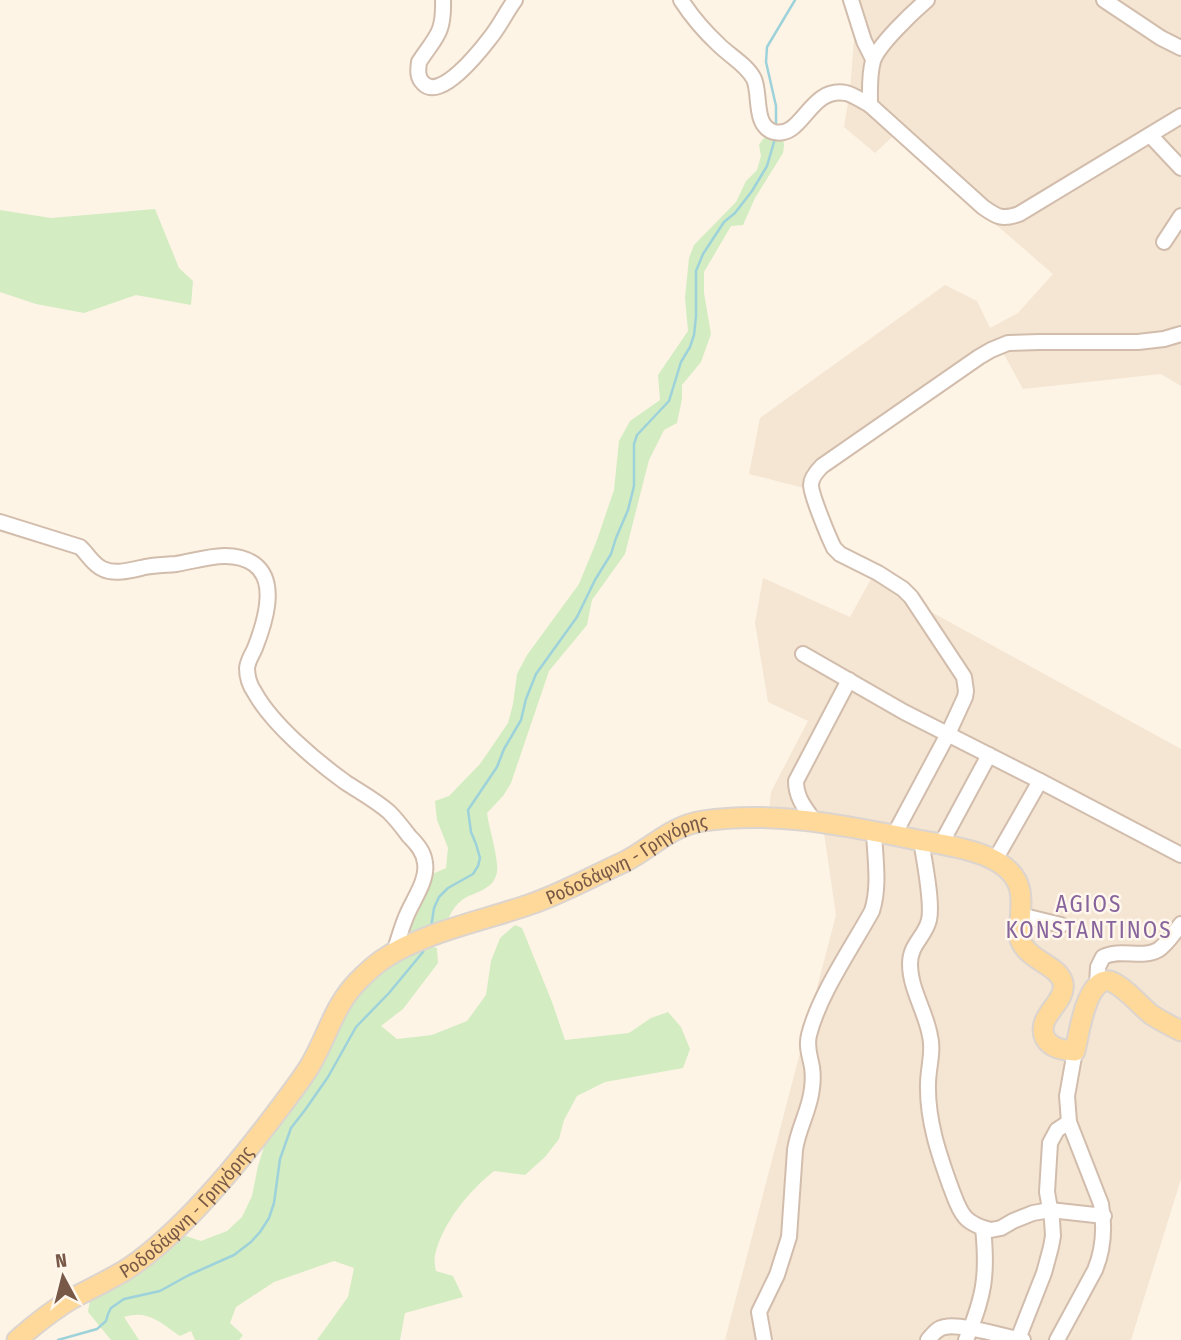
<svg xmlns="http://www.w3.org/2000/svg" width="1181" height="1340" font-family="'Fira Sans Condensed',sans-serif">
	<rect width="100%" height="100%" fill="#fdf4e5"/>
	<g fill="#f5e5d3">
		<path d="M857 0H1181V386L1161 374 1023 389 1000 347 822 470 816 491 749 474 760 418 945 285 977 301 990 328 1018 313 1053 274 893 136 875 153 844 127 850 91Z"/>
		<path d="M763 578 850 617 871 579 1181 749V1179L1131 1340H725L836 915 824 833 768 821 771 792 808 721 768 702 755 623Z"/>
	</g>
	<g fill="#d3ecc2">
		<path d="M768 135 783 138 784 146 783 153 755 198 743 225 731 226 704 272V293L711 334 701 362 682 385V399L677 423 664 430 649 460 625 554 592 600 587 625 549 671 511 783 503 796 487 813C489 828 499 860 497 872 494 889 478 891 465 898 455 904 450 914 446 924L423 933 410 931 407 926 428 876 446 868 448 848 437 820 435 801 449 796 480 764 508 723 513 704 517 674 527 655 579 584 597 540 614 490 619 441 630 421 660 400 658 375 688 331 685 298 689 258 694 245 736 202 746 181 757 170 761 156 759 145 763 139Z"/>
		<path d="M155 209 179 268 193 281 191 305 136 295 84 313 36 304 0 292V210L51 218Z"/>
		<path d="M515 925 522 928 552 1002 565 1040 629 1033 651 1018 668 1012 681 1027 690 1049 683 1068 605 1082 577 1096 564 1120 559 1139 545 1157 525 1175 494 1171C469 1191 443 1222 435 1255 434 1260 435 1266 436 1271L453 1276 463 1297 405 1313 400 1340H317L348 1297 354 1268 334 1261 274 1282 236 1307 230 1323 243 1335 239 1340H195L191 1331 180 1336C161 1323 148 1309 124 1317L139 1340H111L88 1312 90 1299 133 1277 171 1244 186 1236 201 1241 227 1231 242 1217 252 1196 258 1166 270 1128 347 1004 381 970 425 945 437 948 438 963 403 1009 381 1026 397 1039 432 1035 467 1021 486 995 491 961 500 938Z"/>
	</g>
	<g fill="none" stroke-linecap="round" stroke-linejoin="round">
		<g stroke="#9ed2db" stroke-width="2.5">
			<path d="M776 124V106L766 62 767 47 795 0"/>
			<path d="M431 928 434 908 439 897 448 888 473 874 478 866 480 858 476 844 471 832 468 810 497 767 504 749 521 720 526 699 536 674 577 617 595 580 611 554 616 538 628 510 634 486V444L637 435 669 401 681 362 690 347 694 335 696 316V271L703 254 724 222 735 213 752 191 767 166 774 142"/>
			<path d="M58 1340 97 1329 106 1321 108 1314 111 1308 124 1299 160 1291 189 1275 234 1255 251 1242 260 1232 269 1218 274 1203 280 1159 291 1128 305 1110 328 1077 356 1027 389 993 423 952 424 948"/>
		</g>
		<defs>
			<g id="minor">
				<path d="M443 0C444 34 436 36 419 62 418 70 417 77 423 83 440 102 480 51 490 38 500 26 506 12 515 0"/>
				<path d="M681 0C692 17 705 32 719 45 730 56 747 65 754 79 761 95 753 126 774 132 803 139 809 86 846 93 854 95 862 101 870 105"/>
				<path d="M851 0 864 41 873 59"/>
				<path d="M927 0C913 12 878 45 873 61 869 75 870 90 870 105L983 207C997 217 1002 220 1019 214L1181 116"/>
				<path d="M1104 0 1161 38 1181 48"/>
				<path d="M1150 135 1181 168"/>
				<path d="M1164 242 1181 216"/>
				<path d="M0 522 80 547C88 554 93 565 103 569 115 575 132 570 145 567 155 565 166 565 176 564 201 560 231 548 254 564 279 582 264 625 255 648 252 655 248 660 247 668 247 676 250 686 255 693 272 724 316 761 345 782 360 792 375 800 389 812 396 819 403 828 409 836 417 844 424 852 425 863 428 881 412 901 406 917 401 929 398 941 394 952"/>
				<path d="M803 654 904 712 1040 781 995 860"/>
				<path d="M1040 781 1181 855"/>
				<path d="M815 822C805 808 796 798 796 781L849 680"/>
				<path d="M894 835 948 734 965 697 966 691 964 677 911 597 903 589 878 573 840 554 834 548C829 538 811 495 811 485 811 478 817 471 822 466L979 357 991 350 1008 343 1039 342H1138L1164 339 1181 334"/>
				<path d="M921 840C924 860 933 903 929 920 925 937 910 944 910 964 910 989 926 1012 930 1036 934 1052 928 1068 928 1084 927 1120 939 1155 951 1188 955 1198 958 1209 965 1217 970 1223 976 1225 983 1228 988 1275 984 1297 966 1340"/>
				<path d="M941 844 989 755"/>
				<path d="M1020 915 1061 925"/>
				<path d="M1097 985 1098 967 1103 957C1121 948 1142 959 1158 950 1167 944 1174 933 1181 924"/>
				<path d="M983 1228 991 1230 1001 1228 1013 1221 1033 1213 1050 1210 1104 1216"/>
				<path d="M1018 1339 1044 1273 1051 1247 1053 1236 1052 1220 1047 1192 1050 1143 1057 1130 1069 1122"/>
				<path d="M764 1340 759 1312 777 1275 789 1237 795 1150C798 1128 810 1110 812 1088 813 1081 813 1074 812 1067 810 1056 806 1047 809 1035 819 995 851 949 872 911 880 886 875 858 874 832"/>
				<path d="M928 1340C933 1334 937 1328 945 1327 961 1323 1005 1337 1023 1340"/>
				<path d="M1057 1340 1095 1270C1104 1248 1105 1227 1101 1204L1069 1122 1067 1096 1075 1051"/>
			</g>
			<g id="major">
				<path id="s1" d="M17 1340C34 1325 53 1310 73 1298 90 1289 107 1281 124 1271 142 1260 158 1246 174 1231 209 1198 241 1159 270 1121 283 1104 296 1087 308 1069 327 1039 332 1008 358 981 365 974 373 966 382 960 420 933 486 920 531 904 563 893 593 876 624 862 652 848 670 826 703 821 774 810 847 826 918 840 949 846 1013 852 1020 891 1023 905 1019 922 1019 936 1025 961 1059 964 1063 983 1067 1003 1035 1016 1045 1038 1051 1049 1064 1050 1075 1051 1079 1034 1084 995 1099 984 1103 980 1109 980 1114 983 1127 989 1140 1006 1152 1015 1161 1021 1171 1026 1181 1031"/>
			</g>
		</defs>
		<use href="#minor" stroke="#d2bdad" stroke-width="18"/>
		<use href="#major" stroke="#dcd4cf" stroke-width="23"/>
		<use href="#minor" stroke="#fff" stroke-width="14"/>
		<use href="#major" stroke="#ffd99a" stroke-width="19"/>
	</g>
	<g text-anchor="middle" stroke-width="5" stroke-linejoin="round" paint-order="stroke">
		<g font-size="19" fill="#785948" stroke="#fff7ec">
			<text dy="7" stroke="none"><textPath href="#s1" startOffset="802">Ροδοδάφνη - Γρηγόρης</textPath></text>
			<text dy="7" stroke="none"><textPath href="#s1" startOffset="214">Ροδοδάφνη - Γρηγόρης</textPath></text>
		</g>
		<g font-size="23" letter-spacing="2" fill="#88649c" stroke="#fff7ec">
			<text x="1089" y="912">AGIOS<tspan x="1089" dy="26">KONSTANTINOS</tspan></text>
		</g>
	</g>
	<g transform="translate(63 1277) rotate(353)" stroke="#fff7ec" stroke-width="5" paint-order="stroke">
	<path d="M0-5L12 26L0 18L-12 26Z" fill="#785948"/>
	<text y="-10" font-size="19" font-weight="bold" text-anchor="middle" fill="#785948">N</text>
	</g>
</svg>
